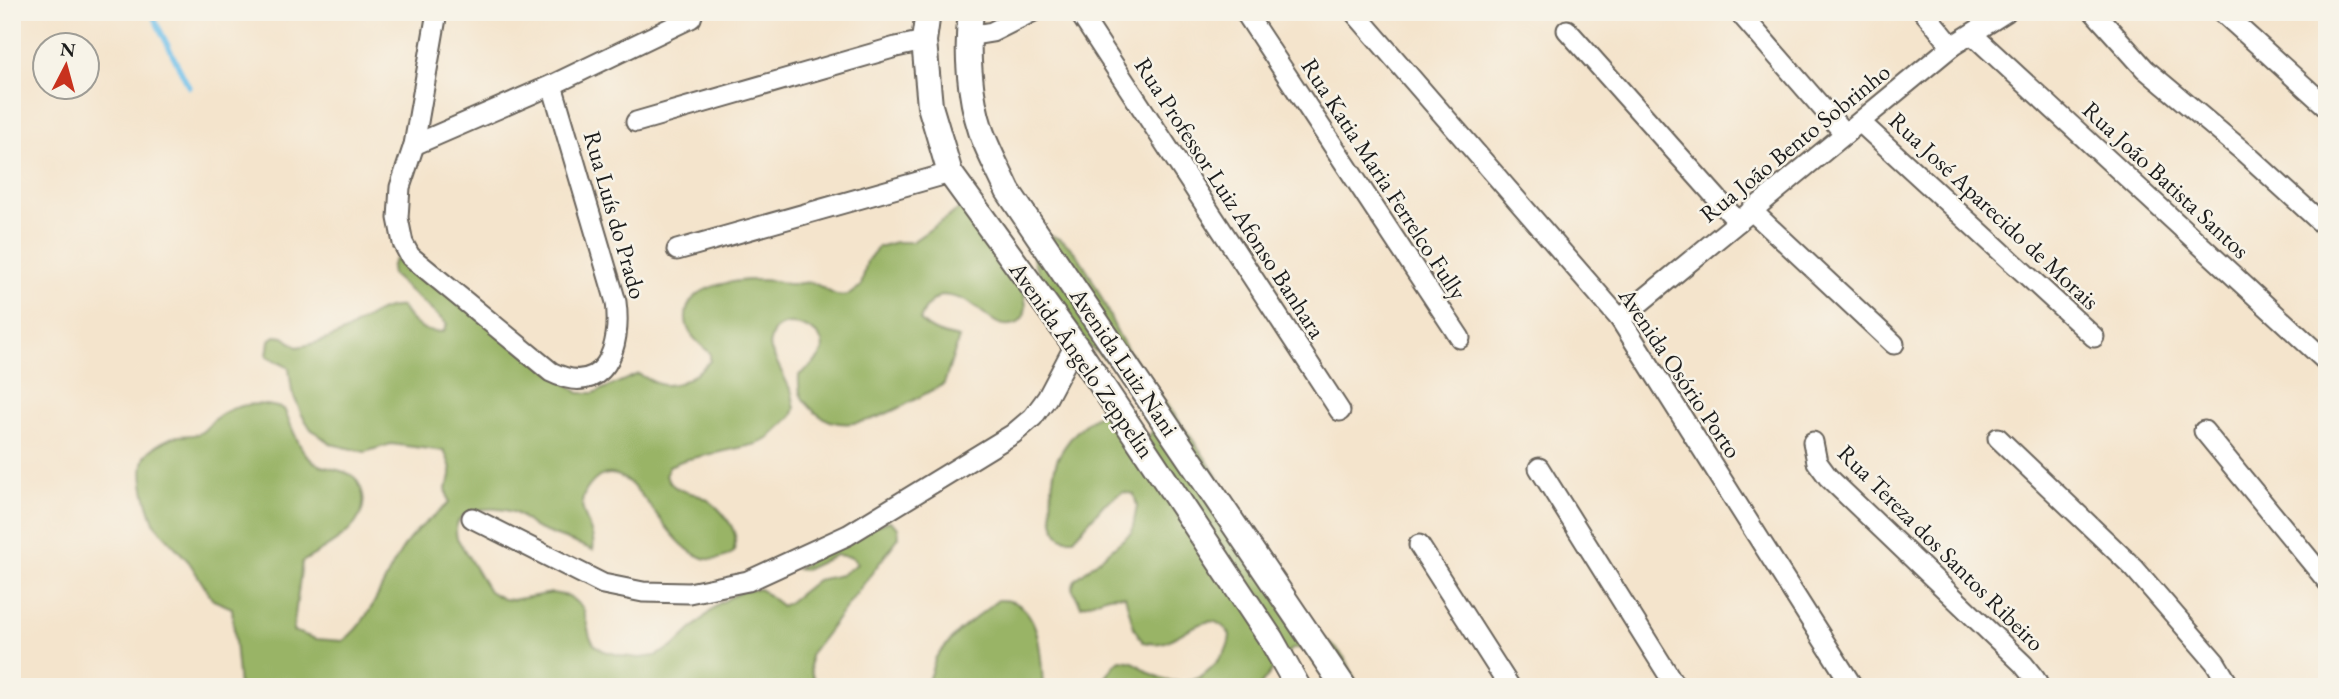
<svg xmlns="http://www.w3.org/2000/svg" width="2339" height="699" font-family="'EB Garamond',serif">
	<rect width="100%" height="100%" fill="#f7f3e8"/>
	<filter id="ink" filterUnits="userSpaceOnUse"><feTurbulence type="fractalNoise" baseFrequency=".0143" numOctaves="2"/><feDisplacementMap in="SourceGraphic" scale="14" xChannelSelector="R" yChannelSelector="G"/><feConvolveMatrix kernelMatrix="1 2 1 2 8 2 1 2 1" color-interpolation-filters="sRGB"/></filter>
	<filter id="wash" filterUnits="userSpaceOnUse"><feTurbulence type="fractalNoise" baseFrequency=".00686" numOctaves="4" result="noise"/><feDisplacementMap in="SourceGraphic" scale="28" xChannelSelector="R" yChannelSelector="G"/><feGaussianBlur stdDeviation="1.57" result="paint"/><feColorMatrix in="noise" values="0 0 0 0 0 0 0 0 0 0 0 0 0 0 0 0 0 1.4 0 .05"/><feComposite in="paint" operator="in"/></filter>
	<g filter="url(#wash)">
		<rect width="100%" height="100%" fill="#f4e4cc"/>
		<g fill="#99b466" stroke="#5a6841" stroke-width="2">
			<path d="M959 209 966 211 1023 283 1026 307 1024 316 1018 323C998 331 989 316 974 306 965 299 953 296 942 295 929 302 925 307 920 320 930 332 945 335 959 338L944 384C908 401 851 444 815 412 801 399 798 395 799 375 807 369 818 362 822 352 829 331 788 315 775 330 772 334 770 341 769 346L792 393 795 409 792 416 768 439 757 444 684 460 669 466 666 475C672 492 687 490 702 497 716 503 731 521 735 535 736 540 734 547 734 552 675 593 644 452 599 477 593 481 585 490 583 498 578 513 597 532 593 550 574 542 555 536 536 528 528 524 522 515 513 512 492 505 449 507 457 538L489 591 503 599 512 600 552 593 569 596 583 608 590 637 594 644 604 651 623 656 639 658 655 656 673 647 718 604 742 591 760 589 782 606 788 603 817 580 841 575 857 564 852 557 836 555 805 570 797 569 851 534 890 521 898 528 899 537 810 655C809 668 811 677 820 687H239L232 608 213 600 189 562 155 525C148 507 136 473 146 455 152 447 164 441 173 437 182 434 193 437 200 433 206 430 211 422 216 418 237 402 260 401 284 409 291 424 297 445 308 457 322 471 340 467 353 476 357 479 362 489 363 495 369 528 326 547 302 562L293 631 316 639 343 641C375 617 383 576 405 545 415 529 435 516 449 503L446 488C455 474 451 465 444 451L391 444 365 452 331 444 311 429 302 415 292 392 289 368 267 356 269 341 275 336 284 337 297 347C312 345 326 340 340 334 361 324 379 305 402 307 410 322 426 336 444 331L447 324 392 275 391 267 395 259 402 257 579 393H594L638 374C645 377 652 382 659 384 678 389 698 373 710 361V353C698 342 687 335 686 319 684 281 747 278 775 281 780 282 785 284 791 284 798 284 806 281 812 283 825 286 833 299 848 295 852 294 857 288 861 286L867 261 878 247 896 242H912Z"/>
			<path d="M1046 236C1081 233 1106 314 1121 339 1143 375 1171 408 1195 443 1237 505 1276 569 1316 632 1340 650 1349 658 1357 687H1328C1299 627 1293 644 1259 687H1095C1110 678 1108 669 1120 660 1140 662 1134 664 1150 673 1177 687 1195 686 1215 664 1224 654 1229 648 1230 635 1213 604 1185 635 1165 642 1158 645 1150 643 1143 642L1134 628 1125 596C1103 593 1101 601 1081 606L1072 588 1075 580 1132 532 1137 506 1134 494 1123 492 1104 504 1074 539C1069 539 1063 540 1059 535 1047 521 1051 469 1060 454 1071 435 1089 416 1110 411L1147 439 1153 430 1116 368 1087 344 1044 286 1034 262 1032 245Z"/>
			<path d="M998 600C1042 597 1041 657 1043 687H926L936 657 959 631Z"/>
		</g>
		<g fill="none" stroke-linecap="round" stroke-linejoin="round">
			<path stroke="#70c1eb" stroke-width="5" d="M151 12 189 87"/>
		</g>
	</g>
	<g filter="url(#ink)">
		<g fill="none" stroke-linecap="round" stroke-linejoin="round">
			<defs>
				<g id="minor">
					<path d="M437 12 414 145 400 187 398 218 403 243 410 256 551 372C605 399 622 347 616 302L552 85"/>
					<path d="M1079 12 1340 411"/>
					<path d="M1245 12 1460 338"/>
					<path d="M1354 12 1620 319 1853 687"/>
					<path d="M1739 12 1845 134"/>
					<path d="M1924 12 1952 46"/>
					<path d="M2094 12 2145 69 2244 152 2327 228"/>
					<path d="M2222 12 2327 107"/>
					<path d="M1567 30 1738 222"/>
					<path d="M1972 34 2327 362"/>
					<path d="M968 36 992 32 1032 12"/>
					<path d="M636 122 896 47 924 41"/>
					<path d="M1860 122 2094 337"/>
					<path d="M414 145 552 85 691 18 693 12"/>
					<path d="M1751 210 1894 344"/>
					<path d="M677 250 950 173"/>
					<path d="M1620 319 1952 46 2006 12"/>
					<path d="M2204 431 2327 581"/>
					<path d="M1998 438 2134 568 2215 662 2230 687"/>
					<path d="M1813 442 1817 462 1828 477 2023 664 2035 679 2039 687"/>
					<path d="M1539 468 1676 687"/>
					<path d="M472 518 603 584 643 592 689 593 748 581 848 535 1013 434 1033 417 1047 398 1075 345"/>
					<path d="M1419 545 1510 687"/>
				</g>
				<g id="tertiary">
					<path d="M928 12 924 41 930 106 950 173 1075 345 1271 639 1298 687"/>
					<path d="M971 12C966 49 969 95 981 131 988 151 999 171 1008 191L1344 687"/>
				</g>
			</defs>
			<use href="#minor" stroke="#68625a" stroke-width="23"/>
			<use href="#tertiary" stroke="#68625a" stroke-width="28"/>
			<use href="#minor" stroke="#fff" stroke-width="19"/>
			<use href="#tertiary" stroke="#fff" stroke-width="24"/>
		</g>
	</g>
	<g text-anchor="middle" stroke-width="5" stroke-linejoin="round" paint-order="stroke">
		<g font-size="24" fill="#1c1c1c" stroke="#f7f3e8">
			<text transform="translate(1795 143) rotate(-39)" y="8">Rua João Bento Sobrinho</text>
			<text transform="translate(1384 179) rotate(57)" y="8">Rua Katia Maria Ferrelco Fully</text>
			<text transform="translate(2166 180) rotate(43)" y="8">Rua João Batista Santos</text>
			<text transform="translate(1230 198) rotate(57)" y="8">Rua Professor Luiz Afonso Banhara</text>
			<text transform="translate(1994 211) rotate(43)" y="8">Rua José Aparecido de Morais</text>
			<text transform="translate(615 215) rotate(74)" y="8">Rua Luís do Prado</text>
			<text transform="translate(1082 360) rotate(55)" y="8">Avenida Ângelo Zeppelin</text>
			<text transform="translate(1124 362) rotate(56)" y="8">Avenida Luiz Nani</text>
			<text transform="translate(1680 373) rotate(56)" y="8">Avenida Osório Porto</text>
			<text transform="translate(1941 548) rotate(45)" y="8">Rua Tereza dos Santos Ribeiro</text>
		</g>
	</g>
	<rect width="2339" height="699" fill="none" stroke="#f7f3e8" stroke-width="42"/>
	<g transform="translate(66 66) rotate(6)"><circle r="33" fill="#f7f3e8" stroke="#9f9d96" stroke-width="2"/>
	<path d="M0-5L12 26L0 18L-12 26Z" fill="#c8321e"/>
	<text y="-10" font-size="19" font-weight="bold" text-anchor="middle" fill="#1c1c1c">N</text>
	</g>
</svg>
